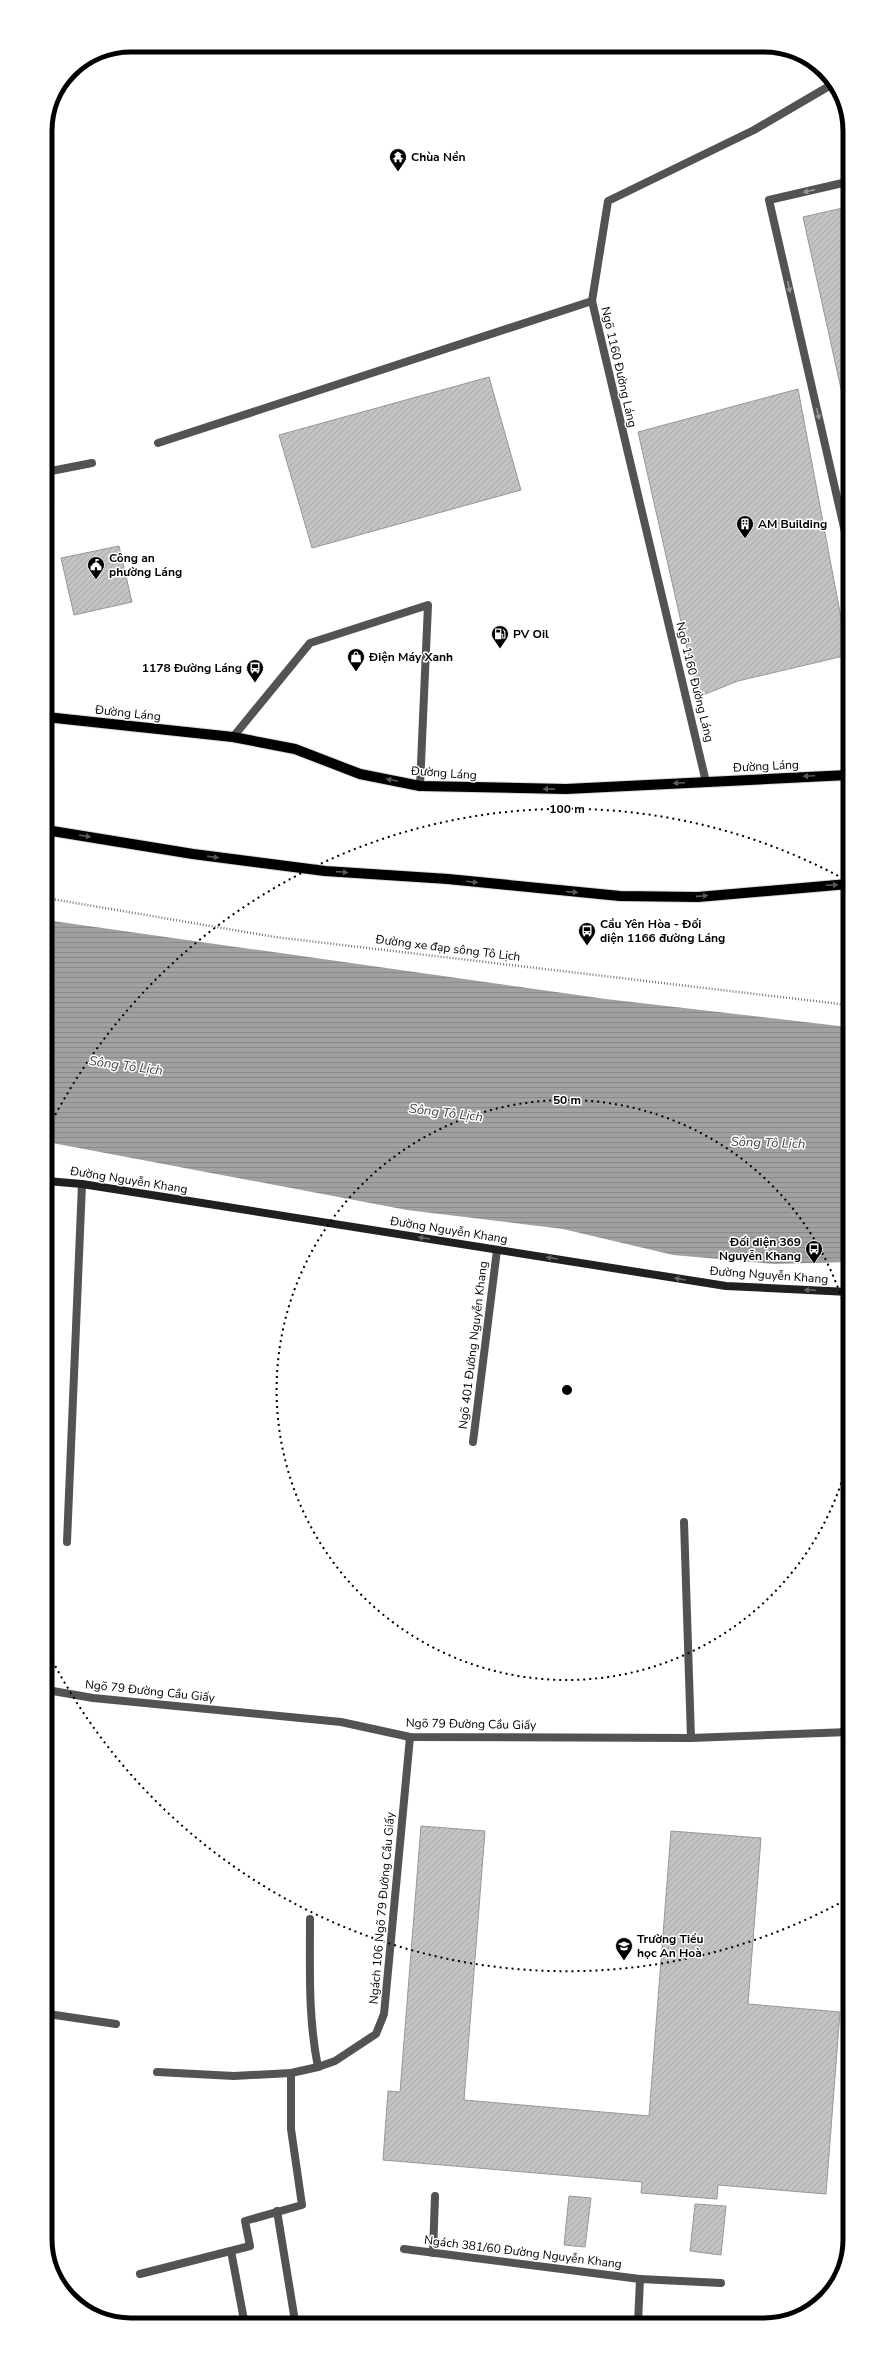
<svg xmlns="http://www.w3.org/2000/svg" width="895" height="2370" font-family="'Nunito Sans',sans-serif">
	<defs>
		<pattern id="water-rules" width="6" height="5" patternUnits="userSpaceOnUse"><rect width="6" height="5" fill="#a1a1a1"/><path d="M0 2.5h6" fill="none" stroke="#898989"/></pattern>
		<pattern id="building-hatch" width="6" height="6" patternUnits="userSpaceOnUse"><rect width="6" height="6" fill="#c3c3c3"/><path d="M-1 1l2-2M0 6l6-6M5 7l2-2" fill="none" stroke="#a6a6a6"/></pattern>
	</defs>
	<rect width="100%" height="100%" fill="#fff"/>
	<path fill="url(#water-rules)" d="M46 920 606 999 848 1027 849 1262 774 1264 673 1255 563 1229 407 1210 47 1142Z"/>
	<g fill="url(#building-hatch)" stroke="#979797">
		<path d="M847 207V416L803 217Z"/>
		<path d="M489 377 521 490 312 548 279 435Z"/>
		<path d="M798 389 848 655 738 681 698 697 638 432Z"/>
		<path d="M119 546 132 602 74 615 61 558Z"/>
		<path d="M421 1826 485 1831 464 2100 649 2116 671 1831 761 1838 748 2004 840 2012 826 2194 718 2185 717 2199 641 2193 642 2182 383 2160 388 2091 400 2092Z"/>
		<path d="M569 2196 591 2198 585 2247 564 2245Z"/>
		<path d="M695 2204 726 2206 721 2255 690 2251Z"/>
	</g>
	<g fill="none" stroke-linecap="round" stroke-linejoin="round">
		<defs>
			<g id="primary">
				<path d="M46 717 233 737 295 749 360 774 420 786 566 789 848 775"/>
				<path d="M46 830 193 854 325 871 448 879 620 896 698 897 848 884"/>
			</g>
		</defs>
		<use href="#primary" stroke="#dbdbdb" stroke-width="12"/>
		<path stroke="#757575" stroke-width="2.5" stroke-dasharray="1 2" stroke-linecap="butt" d="M46 898 275 937 848 1005"/>
		<g stroke="#535353" stroke-width="8">
			<path d="M847 182 769 200 848 545"/>
			<path d="M158 443 592 301"/>
			<path d="M46 472 92 463"/>
			<path d="M233 737 310 643 428 605 420 786"/>
			<path d="M706 782 592 301 608 201 754 130 831 85"/>
			<path d="M473 1442 497 1250"/>
			<path d="M684 1522 691 1738"/>
			<path d="M67 1542 82 1184"/>
			<path d="M47 1690 93 1698 341 1722 410 1737 691 1738 849 1732"/>
			<path d="M310 1919C310 1969 308 2018 318 2067"/>
			<path d="M48 2014 116 2024"/>
			<path d="M157 2072 234 2076 291 2073 318 2067 335 2061 376 2034 384 2014 410 1737"/>
			<path d="M277 2211 294 2315"/>
			<path d="M404 2249 640 2279"/>
			<path d="M231 2251 244 2320"/>
			<path d="M433 2253 435 2196"/>
			<path d="M140 2274 250 2246 245 2221 302 2205 291 2129V2073"/>
			<path d="M638 2323 640 2279 721 2283"/>
		</g>
		<path stroke="#202020" stroke-width="8" d="M47 1181 82 1184 726 1286 849 1292"/>
		<use href="#primary" stroke="#000" stroke-width="10"/>
	</g>
	<defs><path id="oneway-solid" d="M-6-.8H1V-3.2L6.5 0L1 3.2V.8H-6Z"/></defs>
	<g fill="#989898">
		<use href="#oneway-solid" transform="translate(809 191) rotate(167)"/>
		<use href="#oneway-solid" transform="translate(789 287) rotate(77)"/>
		<use href="#oneway-solid" transform="translate(818 414) rotate(77)"/>
	</g>
	<g fill="#595959">
		<use href="#oneway-solid" transform="translate(809 776) rotate(177)"/>
		<use href="#oneway-solid" transform="translate(392 780) rotate(-168)"/>
		<use href="#oneway-solid" transform="translate(679 783) rotate(177)"/>
		<use href="#oneway-solid" transform="translate(549 789) rotate(-179)"/>
		<use href="#oneway-solid" transform="translate(85 836) rotate(9)"/>
		<use href="#oneway-solid" transform="translate(213 857) rotate(7)"/>
		<use href="#oneway-solid" transform="translate(342 872) rotate(4)"/>
		<use href="#oneway-solid" transform="translate(472 882) rotate(7)"/>
		<use href="#oneway-solid" transform="translate(832 885) rotate(-3)"/>
		<use href="#oneway-solid" transform="translate(572 892) rotate(5)"/>
		<use href="#oneway-solid" transform="translate(702 896) rotate(-4)"/>
	</g>
	<g fill="#636363">
		<use href="#oneway-solid" transform="translate(424 1238) rotate(-171)"/>
		<use href="#oneway-solid" transform="translate(552 1258) rotate(-171)"/>
		<use href="#oneway-solid" transform="translate(680 1279) rotate(-171)"/>
		<use href="#oneway-solid" transform="translate(810 1290) rotate(-177)"/>
	</g>
	<g fill="none" stroke="#000" stroke-width="2" stroke-dasharray="2 4">
		<path d="M848 1460A290 290 0 1 1 848 1320"/>
		<path d="M849 1898A581 581 0 0 1 49 1654M47 1131A581 581 0 0 1 844 879"/>
	</g>
	<defs>
		<symbol id="temple-pin" viewBox="-11 -11 22 30"><path d="M0 17L-7.5 6A9.5 9.5 0 1 1 7.5 6Z" fill="#000" stroke="#fff"/><path d="M0-6L5-2H3V0L6.5 2.5H4V6H1.5V3h-3V6H-4V2.5H-6.5L-3 0V-2H-5Z" fill="#fff"/></symbol>
		<symbol id="building-pin" viewBox="-11 -11 22 30"><path d="M0 17L-7.5 6A9.5 9.5 0 1 1 7.5 6Z" fill="#000" stroke="#fff"/><path d="M-4-6H4V6H1V3H-1V6H-4ZM-2.5-4.3h1.7v1.8h-1.7ZM.8-4.3h1.7v1.8H.8ZM-2.5-1h1.7V.8h-1.7ZM.8-1h1.7V.8H.8Z" fill="#fff"/></symbol>
		<symbol id="civic-pin" viewBox="-11 -11 22 30"><path d="M0 17L-7.5 6A9.5 9.5 0 1 1 7.5 6Z" fill="#000" stroke="#fff"/><path d="M-.6-6.5H3V-4.5H.6V-3L4-1V1h2V6H-6V1h2V-1L-.6-3ZM-1.2 2.5V6h2.4V2.5Z" fill="#fff"/></symbol>
		<symbol id="fuel-pin" viewBox="-11 -11 22 30"><path d="M0 17L-7.5 6A9.5 9.5 0 1 1 7.5 6Z" fill="#000" stroke="#fff"/><path d="M-5.5-6h7V0h2V4h1.3V-2.5L3-4.5l.8-.8L6-3V5H2.5V1h-1V6h-7ZM-4.2-4.7v3.2H.2V-4.7Z" fill="#fff"/></symbol>
		<symbol id="shop-pin" viewBox="-11 -11 22 30"><path d="M0 17L-7.5 6A9.5 9.5 0 1 1 7.5 6Z" fill="#000" stroke="#fff"/><path d="M-5-2.5h2.3a2.7 3.5 0 0 1 5.4 0H5L5.5 6h-11ZM-1.5-2.5h3a1.5 2.3 0 0 0-3 0Z" fill="#fff"/></symbol>
		<symbol id="bus-pin" viewBox="-11 -11 22 30"><path d="M0 17L-7.5 6A9.5 9.5 0 1 1 7.5 6Z" fill="#000" stroke="#fff"/><path d="M-5-6H5V4H4V6H2V4H-2V6H-4V4H-5ZM-3.5-4V0h7V-4ZM-3.5 1.2v1.5H-2V1.2ZM2 1.2v1.5H3.5V1.2Z" fill="#fff"/></symbol>
		<symbol id="school-pin" viewBox="-11 -11 22 30"><path d="M0 17L-7.5 6A9.5 9.5 0 1 1 7.5 6Z" fill="#000" stroke="#fff"/><path d="M0-5L7-2L0 1L-7-2ZM-4 1L0 2.5L4 1V4Q0 6-4 4Z" fill="#fff"/></symbol>
	</defs>
	<g fill-rule="evenodd">
		<use href="#temple-pin" x="388" y="147" width="20" height="27"/>
		<use href="#building-pin" x="735" y="514" width="20" height="27"/>
		<use href="#civic-pin" x="86" y="555" width="20" height="27"/>
		<use href="#fuel-pin" x="490" y="624" width="20" height="27"/>
		<use href="#shop-pin" x="346" y="647" width="20" height="27"/>
		<use href="#bus-pin" x="245" y="658" width="20" height="27"/>
		<use href="#bus-pin" x="577" y="921" width="20" height="27"/>
		<use href="#bus-pin" x="804" y="1239" width="20" height="27"/>
		<use href="#school-pin" x="614" y="1936" width="20" height="27"/>
	</g>
	<g text-anchor="middle" stroke-width="3" stroke-linejoin="round" paint-order="stroke">
		<g font-size="12" font-weight="bold" fill="#000" stroke="#fff" text-anchor="start">
			<text x="411" y="161">Chùa Nền</text>
			<text x="758" y="528">AM Building</text>
			<text x="109" y="562">Công an<tspan x="109" dy="14">phường Láng</tspan></text>
			<text x="513" y="638">PV Oil</text>
			<text x="369" y="661">Điện Máy Xanh</text>
			<text x="242" y="672" text-anchor="end">1178 Đường Láng</text>
			<text x="600" y="928">Cầu Yên Hòa - Đối<tspan x="600" dy="14">diện 1166 đường Láng</tspan></text>
			<text x="801" y="1246" text-anchor="end">Đối diện 369<tspan x="801" dy="14">Nguyễn Khang</tspan></text>
			<text x="637" y="1943">Trường Tiểu<tspan x="637" dy="14">học An Hoà</tspan></text>
		</g>
		<g font-size="12" fill="#000" stroke="#fff">
			<text transform="translate(619 367) rotate(77)" y="4">Ngõ 1160 Đường Láng</text>
			<text transform="translate(695 682) rotate(76)" y="4">Ngõ 1160 Đường Láng</text>
			<text transform="translate(128 713) rotate(6)" y="4">Đường Láng</text>
			<text transform="translate(766 766) rotate(-3)" y="4">Đường Láng</text>
			<text transform="translate(444 773) rotate(4)" y="4">Đường Láng</text>
			<text transform="translate(448 948) rotate(7)" y="4">Đường xe đạp sông Tô Lịch</text>
			<text transform="translate(129 1180) rotate(9)" y="4">Đường Nguyễn Khang</text>
			<text transform="translate(449 1230) rotate(9)" y="4">Đường Nguyễn Khang</text>
			<text transform="translate(769 1275) rotate(4)" y="4">Đường Nguyễn Khang</text>
			<text transform="translate(473 1345) rotate(-83)" y="4">Ngõ 401 Đường Nguyễn Khang</text>
			<text transform="translate(150 1691) rotate(6)" y="4">Ngõ 79 Đường Cầu Giấy</text>
			<text transform="translate(471 1724) rotate(1)" y="4">Ngõ 79 Đường Cầu Giấy</text>
			<text transform="translate(382 1908) rotate(-85)" y="4">Ngách 106 Ngõ 79 Đường Cầu Giấy</text>
			<text transform="translate(523 2252) rotate(7)" y="4">Ngách 381/60 Đường Nguyễn Khang</text>
		</g>
		<g font-size="13" font-style="italic" fill="#424242" stroke="#fff">
			<text transform="translate(126 1065) rotate(8)" y="5">Sông Tô Lịch</text>
			<text transform="translate(446 1112) rotate(7)" y="5">Sông Tô Lịch</text>
			<text transform="translate(768 1142) rotate(2)" y="5">Sông Tô Lịch</text>
		</g>
	</g>
	<path d="M0 0H895V2370H0ZM131 52H764A79 79 0 0 1 843 131V2239A79 79 0 0 1 764 2318H131A79 79 0 0 1 52 2239V131A79 79 0 0 1 131 52Z" fill="#fff" fill-rule="evenodd"/>
	<path fill="none" stroke="#000" stroke-width="5" d="M131 52H764A79 79 0 0 1 843 131V2239A79 79 0 0 1 764 2318H131A79 79 0 0 1 52 2239V131A79 79 0 0 1 131 52Z"/>
	<circle cx="567" cy="1390" r="6" fill="#000" stroke="#fff" stroke-width="2"/>
	<g font-size="12" text-anchor="middle" font-weight="bold" fill="#000" stroke="#fff" stroke-width="3" stroke-linejoin="round" paint-order="stroke">
		<text x="567" y="813">100 m</text>
		<text x="567" y="1104">50 m</text>
	</g>
</svg>
